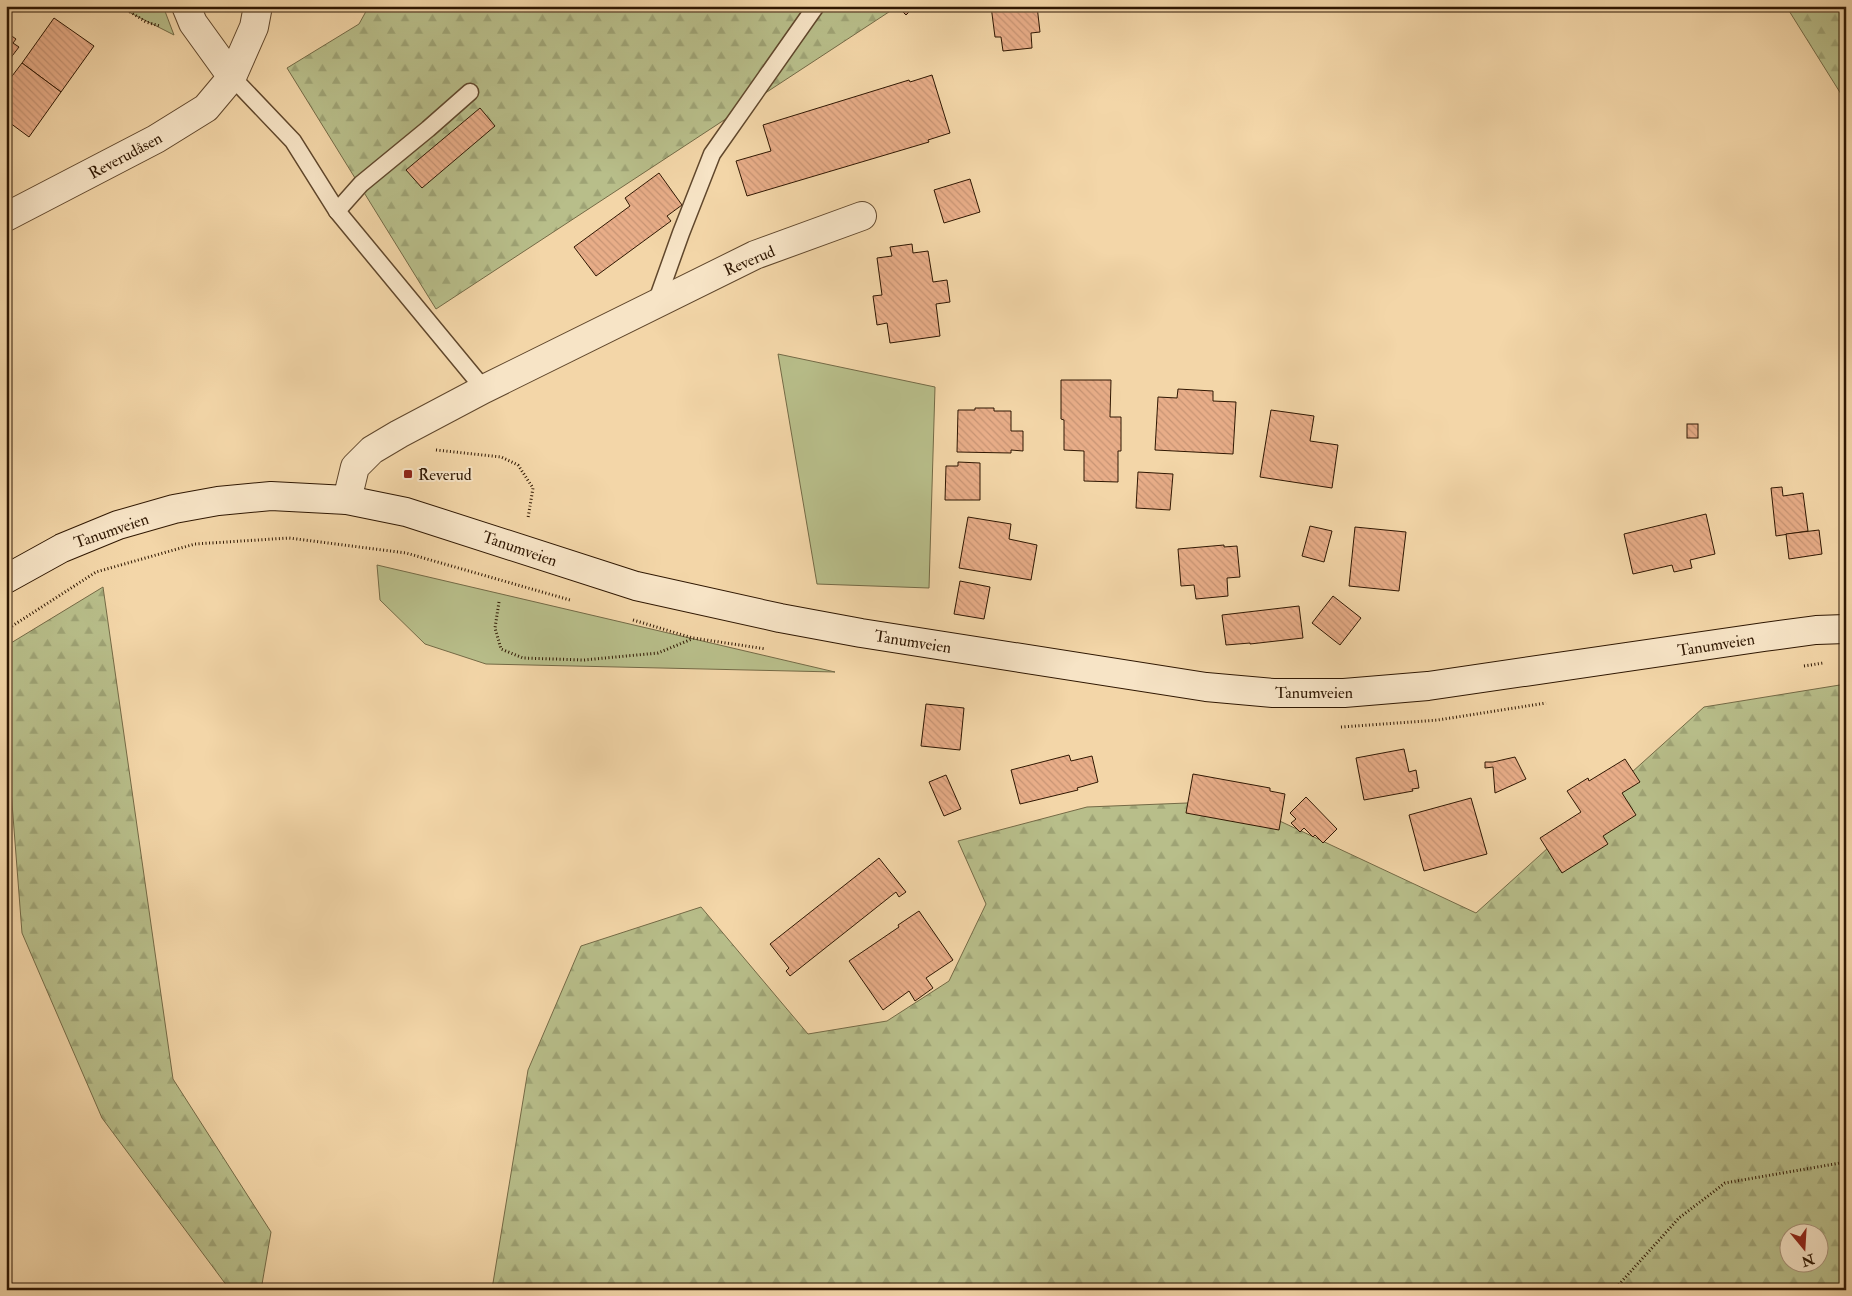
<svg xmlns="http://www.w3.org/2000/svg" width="1852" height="1296" font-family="'IM FELL Double Pica',serif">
	<defs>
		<pattern id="forest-firs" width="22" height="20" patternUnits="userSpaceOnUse" patternTransform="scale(1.25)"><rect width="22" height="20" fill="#b8be8a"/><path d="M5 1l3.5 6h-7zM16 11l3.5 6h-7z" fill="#9ea375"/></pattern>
		<pattern id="building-back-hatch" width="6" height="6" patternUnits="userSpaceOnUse" patternTransform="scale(1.25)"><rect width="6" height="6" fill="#e8ad88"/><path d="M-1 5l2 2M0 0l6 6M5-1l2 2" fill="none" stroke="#c79474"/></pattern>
	</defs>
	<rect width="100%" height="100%" fill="#f3d6a8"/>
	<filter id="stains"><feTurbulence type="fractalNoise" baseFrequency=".004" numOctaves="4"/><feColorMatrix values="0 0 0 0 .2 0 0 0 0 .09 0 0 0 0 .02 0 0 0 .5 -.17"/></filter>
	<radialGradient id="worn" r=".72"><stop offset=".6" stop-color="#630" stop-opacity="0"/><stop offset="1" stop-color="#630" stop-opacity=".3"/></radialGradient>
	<g fill="#b8be8a" stroke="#746a46">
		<path d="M117 6H163L174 35Z"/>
		<path d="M778 354 935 387 929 588 817 584Z"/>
		<path d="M377 565 835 672 486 664 425 644 380 600Z"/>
	</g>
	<g fill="url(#forest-firs)" stroke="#746a46" fill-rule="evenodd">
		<path d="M369 6H898L436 309 287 68 359 24Z"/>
		<path d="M1786 6H1846V102Z"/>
		<path d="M103 587 173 1079 271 1232 261 1290H230L102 1118 22 933 11 790 6 781V646Z"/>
		<path d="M1846 684V1290H490L493 1283 528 1070 581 946 701 907 808 1034 887 1021 949 981 986 904 958 841 1087 807 1237 801 1476 913 1704 707ZM1790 1234H1820V1264H1790Z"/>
	</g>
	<g fill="url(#building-back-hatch)" stroke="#2f1702">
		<path d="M897 6H915L906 15Z"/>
		<path d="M991 6H1037L1040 32 1031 33 1032 48 1003 51 1001 37H995Z"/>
		<path d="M54 18 94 46 61 92 22 63Z"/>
		<path d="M6 32 16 39 13 43 19 47 6 64Z"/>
		<path d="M22 63 61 92 29 137 6 120V84Z"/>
		<path d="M932 75 950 133 928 140 929 142 747 196 736 161 771 151 763 125 909 80 910 82Z"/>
		<path d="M480 108 495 126 422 188 406 170Z"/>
		<path d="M659 173 682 205 667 216 671 221 596 276 574 247 630 206 625 198Z"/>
		<path d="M970 179 980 212 944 223 934 190Z"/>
		<path d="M912 244 913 253 928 251 933 282 947 280 950 302 936 304 940 336 890 343 887 323 877 325 873 296 882 295 877 258 892 256 890 247Z"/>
		<path d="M1061 380H1111L1110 417H1121V451H1118V482L1084 481V451L1064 450V420L1061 419Z"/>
		<path d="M1178 389 1213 391V401L1236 402 1233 454 1155 450 1158 397 1177 398Z"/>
		<path d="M975 408H994V411H1011V431H1023V451L1011 450V453L957 452 958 410H975Z"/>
		<path d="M1271 410 1314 416 1310 441 1338 445 1332 488 1260 477Z"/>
		<rect x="1687" y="424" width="11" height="14"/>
		<path d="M958 462 980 463V500H945L946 466H958Z"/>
		<path d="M1138 472 1173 474 1170 510 1136 508Z"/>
		<path d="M1782 487 1783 496 1803 493 1808 531 1776 536 1771 488Z"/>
		<path d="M1706 514 1715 554 1690 560 1692 568 1674 572 1672 565 1633 574 1624 534Z"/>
		<path d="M968 517 1011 524 1009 539 1037 545 1031 580 959 568Z"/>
		<path d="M1310 526 1332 531 1324 562 1302 556Z"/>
		<path d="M1355 527 1406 532 1399 591 1349 586Z"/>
		<path d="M1819 530 1822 554 1789 559 1786 534Z"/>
		<path d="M1224 545V547L1237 546 1240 577 1227 578 1228 596 1196 599 1194 585 1181 586 1178 549Z"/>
		<path d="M960 581 990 587 984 619 954 614Z"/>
		<path d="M1333 596 1361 618 1340 645 1312 623Z"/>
		<path d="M1299 606 1303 638 1250 644V643L1226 645 1222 615Z"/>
		<path d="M926 704 964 708 960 750 921 746Z"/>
		<path d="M1404 749 1409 772 1416 770 1419 788 1412 789 1413 791 1364 800 1356 758Z"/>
		<path d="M1069 755 1071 761 1092 756 1098 782 1077 788 1078 790 1020 804 1011 770Z"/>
		<path d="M1515 757 1526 779 1495 793 1493 767 1485 768V762H1493Z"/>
		<path d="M1625 759 1640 782 1622 793 1636 815 1603 836 1608 844 1562 873 1540 838 1581 812 1567 791 1588 778 1589 781Z"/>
		<path d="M1193 774 1270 788V791L1285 794 1279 830 1186 813Z"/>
		<path d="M946 775 961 809 944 816 929 782Z"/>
		<path d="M1306 797 1337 829 1323 843 1315 835 1313 837 1304 828 1300 832 1291 823 1296 819 1290 813Z"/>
		<path d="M1471 798 1487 854 1424 871 1409 815Z"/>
		<path d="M879 858 906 892 899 897 896 892 790 976 786 971 789 968 770 944Z"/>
		<path d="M919 911 953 960 926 978 933 988 915 1001 909 991 883 1010 849 961 899 927 898 925Z"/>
	</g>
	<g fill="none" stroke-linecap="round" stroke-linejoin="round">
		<defs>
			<g id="lane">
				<path d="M232 77 293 141 337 211 484 389"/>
				<path d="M337 211 361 184 428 129 470 92"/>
				<path d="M656 303 681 233 712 154 816 6"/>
			</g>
			<g id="street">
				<path d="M186 6 193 23 232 77"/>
				<path d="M6 217 156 139 206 108 232 77 254 27 258 6"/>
				<path d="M347 500 355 467 372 450 399 434 484 389 755 255 862 216"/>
			</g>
			<path id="secondary" d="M6 579 62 548 118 525 174 509 218 501 271 496 347 500 406 512 636 586 780 618 861 633 1206 687 1273 693H1344L1428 686 1764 637 1816 630 1846 629"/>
		</defs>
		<use href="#lane" stroke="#60472c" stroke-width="19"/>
		<use href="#street" stroke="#60472c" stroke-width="30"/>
		<use href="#secondary" stroke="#2f1702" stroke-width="30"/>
		<g stroke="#2f1702" stroke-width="3" stroke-dasharray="1 2.5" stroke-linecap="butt">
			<path d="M121 6 146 22 160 26"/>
			<path d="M436 450 501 457 518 465 533 488 528 518"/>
			<path d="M499 602 495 628 501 649 523 658 584 660 658 653 692 639"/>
			<path d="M633 620 693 638 766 649"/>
			<path d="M6 630 96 572 195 544 289 538 406 553 570 600"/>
			<path d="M1804 666 1823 663"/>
			<path d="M1341 727 1438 720 1546 703"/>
			<path d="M1614 1290 1679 1218 1725 1183 1846 1162"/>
		</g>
		<use href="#lane" stroke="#f7e4c6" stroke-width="16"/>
		<use href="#street" stroke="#f7e4c6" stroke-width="28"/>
		<use href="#secondary" stroke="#f7e4c6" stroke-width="28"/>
	</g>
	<rect fill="#8f2418" stroke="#f7e4c6" stroke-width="2" x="403" y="469" width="10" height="10" rx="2.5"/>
	<g text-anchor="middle" stroke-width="4" stroke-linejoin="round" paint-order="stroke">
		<g font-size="16" fill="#2f1702" stroke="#f7e4c6">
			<text transform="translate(125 155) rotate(-28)" y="6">Reverudåsen</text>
			<text transform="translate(749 260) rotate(-23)" y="6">Reverud</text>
			<text transform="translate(111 530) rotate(-19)" y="6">Tanumveien</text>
			<text transform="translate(520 548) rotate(19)" y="6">Tanumveien</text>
			<text transform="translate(913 641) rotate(9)" y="6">Tanumveien</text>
			<text transform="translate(1716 644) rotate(-9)" y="6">Tanumveien</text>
			<text x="1314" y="698">Tanumveien</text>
		</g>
		<g font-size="16" fill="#2f1702" stroke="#f7e4c6" text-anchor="start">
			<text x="418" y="480">Reverud</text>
		</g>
	</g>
	<rect width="1852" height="1296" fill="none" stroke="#f3d6a8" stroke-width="25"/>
	<rect x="8" y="8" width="1837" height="1281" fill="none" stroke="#2f1702" stroke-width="2.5"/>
	<rect x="12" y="12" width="1827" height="1271" fill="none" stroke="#2f1702"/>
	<g transform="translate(1804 1248) rotate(162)"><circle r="24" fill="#f7e4c6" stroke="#a79278"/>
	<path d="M0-4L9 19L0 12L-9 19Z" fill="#8f2418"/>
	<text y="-8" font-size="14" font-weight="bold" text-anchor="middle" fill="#2f1702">N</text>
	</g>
	<rect width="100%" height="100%" filter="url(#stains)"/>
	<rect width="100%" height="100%" fill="url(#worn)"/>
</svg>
